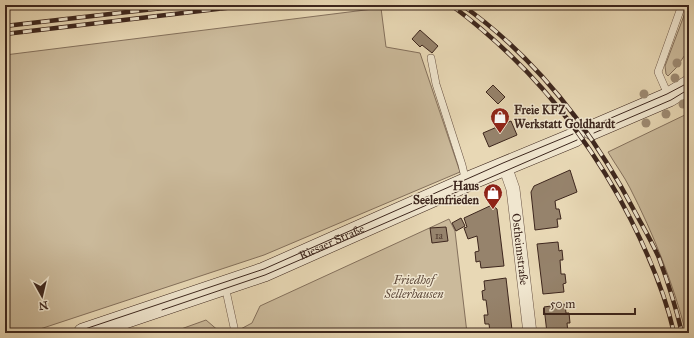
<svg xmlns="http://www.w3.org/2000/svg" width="694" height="338" font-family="'IM FELL Great Primer',serif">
	<rect width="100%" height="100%" fill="#e8d8b5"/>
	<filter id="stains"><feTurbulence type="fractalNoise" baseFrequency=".005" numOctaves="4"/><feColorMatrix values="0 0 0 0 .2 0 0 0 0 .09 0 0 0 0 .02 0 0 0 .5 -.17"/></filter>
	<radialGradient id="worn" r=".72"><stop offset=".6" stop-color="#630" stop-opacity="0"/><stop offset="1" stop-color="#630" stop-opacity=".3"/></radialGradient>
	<g fill="#cbba9b" stroke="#84705c">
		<path d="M688 5H689V49L676 68 668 76 666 74 665 66Z"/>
		<path d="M381 8 386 47 420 53 460 172 264 255 28 333H5V55Z"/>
		<path d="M689 113V333H686C673 283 654 235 630 188 624 176 615 164 608 152Z"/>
		<path d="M449 219 455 231 467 333H170L206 320 220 332H235L252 323 260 306Z"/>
	</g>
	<g fill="#96836c" stroke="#3d261d">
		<path d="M420 30 438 46 432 53 422 45 420 47 412 39Z"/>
		<path d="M493 85 505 97 498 104 486 92Z"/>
		<path d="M511 121 517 135 489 147 483 133Z"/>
		<path d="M570 170 577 192 555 201 556 209H559L561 219H557L558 227 535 230 531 192 534 186Z"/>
		<path d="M492 205 497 209 504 266 481 268 480 261 476 262 475 252 479 251 477 236 468 239 464 228 467 227 464 218Z"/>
		<path d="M461 218 465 226 456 231 452 223Z"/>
		<path d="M446 227 448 241 432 243 430 228Z"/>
		<path d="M558 242 559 251 562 250 563 260H560L561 274H565L566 283 563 284 564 292 543 294 537 244Z"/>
		<path d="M506 278 512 330 490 332 489 324H485L484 315H488L486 300H483L482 291 485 290 484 281Z"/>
		<path d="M565 304 566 313H569L570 323H567L568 333H547L544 307Z"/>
	</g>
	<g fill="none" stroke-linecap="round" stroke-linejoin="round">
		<defs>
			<g id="service">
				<path d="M431 58 436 84 462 165 466 182"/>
				<path d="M669 97 658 72 682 5"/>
				<path d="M225 286 235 332"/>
			</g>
			<g id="minor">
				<path id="s1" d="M505 166 513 189 530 333"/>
			</g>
			<g id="secondary">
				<path d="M592 130 669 97 689 85"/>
				<path id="s2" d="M83 333 264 272 476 178 575 137"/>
			</g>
		</defs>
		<use href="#service" stroke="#685243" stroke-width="8"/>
		<use href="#minor" stroke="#685243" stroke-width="14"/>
		<use href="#secondary" stroke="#3d261d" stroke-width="20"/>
		<use href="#service" stroke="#f0e6cf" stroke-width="7"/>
		<use href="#minor" stroke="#f0e6cf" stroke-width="13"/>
		<use href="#secondary" stroke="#f0e6cf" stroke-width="19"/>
		<g stroke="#3d261d" stroke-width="1">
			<path d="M590 127 667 94 684 85 689 80"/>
			<path d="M594 133 671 100 689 89"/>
			<path d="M162 310 265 275 577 140"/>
			<path d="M73 333 264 269 503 163 573 134"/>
		</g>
		<defs>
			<g id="rail">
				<path d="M451 5C528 62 588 135 631 220 649 256 665 293 674 333"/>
				<path d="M462 5C537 58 593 132 635 212 643 227 652 242 659 258 668 282 676 308 682 333"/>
				<path d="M5 26 189 5"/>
				<path d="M5 34 251 5"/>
			</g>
		</defs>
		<use href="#rail" stroke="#3d261d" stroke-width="4.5"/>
		<use href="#rail" stroke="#f0e6cf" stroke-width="3" stroke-dasharray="9" stroke-linecap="butt"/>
	</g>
	<g fill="#9d8a72">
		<circle cx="677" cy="63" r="4.5"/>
		<circle cx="675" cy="78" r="4.5"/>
		<circle cx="644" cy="94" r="4.5"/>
		<circle cx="683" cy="104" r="4.5"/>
		<circle cx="666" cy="114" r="4.5"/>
		<circle cx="646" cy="123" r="4.5"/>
	</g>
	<defs>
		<symbol id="shop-pin" viewBox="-11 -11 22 30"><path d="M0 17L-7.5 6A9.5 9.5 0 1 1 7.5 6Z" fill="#8f2418" stroke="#f0e6cf"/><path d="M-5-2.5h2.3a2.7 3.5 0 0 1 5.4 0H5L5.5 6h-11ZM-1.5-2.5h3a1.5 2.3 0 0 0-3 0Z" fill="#fff"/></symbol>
	</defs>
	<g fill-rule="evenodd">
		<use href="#shop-pin" x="489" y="106" width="22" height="30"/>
		<use href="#shop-pin" x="482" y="182" width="22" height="30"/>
	</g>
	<g text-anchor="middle" stroke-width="3" stroke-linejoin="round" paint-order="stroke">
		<g font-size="10" fill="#533d31">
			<text x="439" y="239">1a</text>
		</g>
		<g font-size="12" font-weight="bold" fill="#3d261d" stroke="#f0e6cf" text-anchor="start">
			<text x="514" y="114">Freie KFZ<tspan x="514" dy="14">Werkstatt Goldhardt</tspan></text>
			<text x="479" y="190" text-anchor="end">Haus<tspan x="479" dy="14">Seelenfrieden</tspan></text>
		</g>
		<g font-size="12" fill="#3d261d" stroke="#f0e6cf">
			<text dy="4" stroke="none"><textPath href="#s2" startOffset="265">Riesaer Straße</textPath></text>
			<text dy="4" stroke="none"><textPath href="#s1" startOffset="85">Ostheimstraße</textPath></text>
		</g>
		<g font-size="12" font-style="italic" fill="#604b3c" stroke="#f0e6cf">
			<text x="414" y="284">Friedhof<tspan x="414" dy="14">Sellerhausen</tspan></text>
		</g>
	</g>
	<rect width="694" height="338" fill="none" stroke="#e8d8b5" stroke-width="20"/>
	<rect x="6" y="6" width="682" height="326" fill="none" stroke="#3d261d" stroke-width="2"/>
	<rect x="10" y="10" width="674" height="318" fill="none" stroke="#3d261d"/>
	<g transform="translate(42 296) rotate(172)" stroke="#f0e6cf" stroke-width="3" paint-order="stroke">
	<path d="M0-3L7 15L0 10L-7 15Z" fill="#3d261d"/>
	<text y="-6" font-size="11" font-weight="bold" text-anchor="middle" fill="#3d261d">N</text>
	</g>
	<path d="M544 308v6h91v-6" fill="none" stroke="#3d261d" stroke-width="2"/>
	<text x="550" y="308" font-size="12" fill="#3d261d" stroke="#f0e6cf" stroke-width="3" paint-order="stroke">50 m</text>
	<rect width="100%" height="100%" filter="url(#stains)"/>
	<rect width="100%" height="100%" fill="url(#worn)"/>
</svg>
